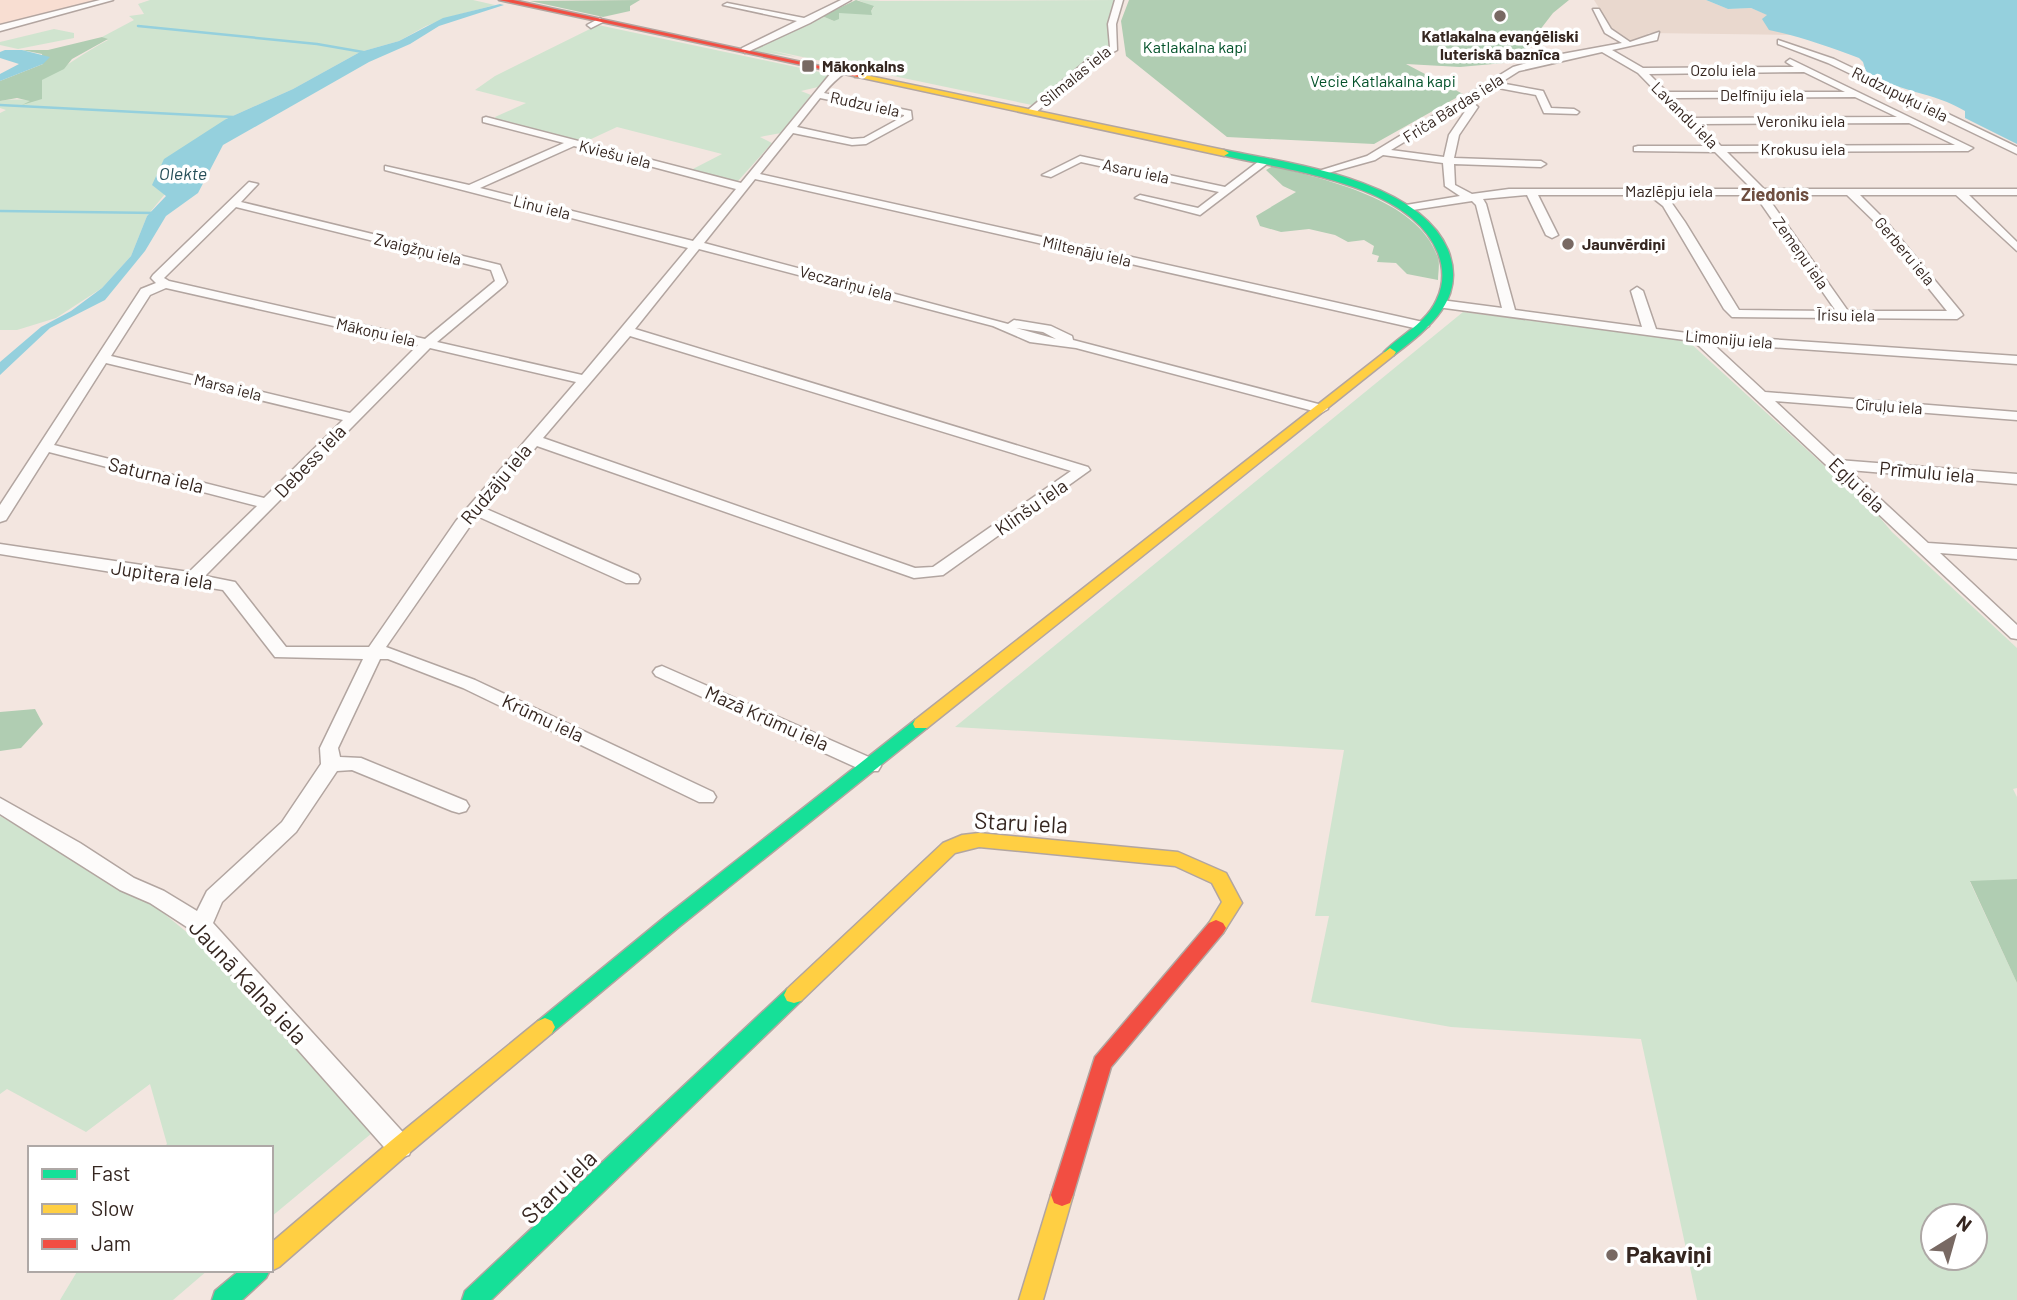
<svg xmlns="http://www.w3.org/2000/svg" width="2017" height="1300" font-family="Barlow,sans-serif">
	<rect width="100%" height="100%" fill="#f3e6e0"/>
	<path fill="#f8ded2" d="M0 0H102L0 25Z"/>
	<path fill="#e9d8ce" d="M1594 0H1706L1728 9 1751 8 1768 15 1769 29 1795 35 1648 33 1652 37 1631 42 1614 32Z"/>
	<g fill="#d0e4cf" fill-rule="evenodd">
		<path d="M150 0H473L495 5 453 16 426 26 399 41 360 52 293 89 226 119 147 216 131 256 102 288 56 318 17 330H0V113L6 110 0 108V101C15 98 28 101 42 99L41 80C65 68 84 52 108 40L102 37 134 20 129 16 144 14 138 4Z"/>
		<path d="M858 0 881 1 1117 0 1109 25 1110 47 1032 105 769 50 797 57 753 51 756 47 822 16 834 21 838 13 871 11 874 7Z"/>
		<path d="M598 25 829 74 818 87 801 91 811 95 781 133 760 137 772 143 738 181H727L689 171 722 154 617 127 589 140V144L584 143 586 139 568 140 497 121 495 117 526 103 475 90 495 76Z"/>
		<path d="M54 29 74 33V38L18 49 0 45V42Z"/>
		<path d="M1463 312 1688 341 1876 513 1892 532 2017 648V788L2013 789 2017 797V879L1970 882 2017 983V1300H1697L1641 1039 1451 1027 1311 1002 1329 916H1315L1344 750 955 727ZM1933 1216H1975V1258H1933Z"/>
		<path d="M0 816 151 903 216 956 372 1133 271 1217V1148H163L167 1144 150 1084 86 1132 7 1089 0 1094Z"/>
		<path d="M78 1270H208L173 1300H60Z"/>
	</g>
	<g fill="#b0cdb2">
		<path d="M640 0 630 6V11L603 17 530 1Z"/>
		<path d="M856 0 874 6 871 11 872 15 839 13V19L834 21 822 16Z"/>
		<path d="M1129 0H1569L1553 13 1515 62 1460 67 1406 64 1463 94 1374 144 1227 137 1126 56 1121 21Z"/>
		<path d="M102 37 108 39 72 59 64 69 42 80V99L22 105 30 101 17 98 0 101V81L43 64 42 54 22 50H48Z"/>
		<path d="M1273 166C1326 180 1419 199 1438 258 1440 264 1438 273 1438 280L1407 274 1396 263 1377 262 1379 256 1372 254 1374 246 1364 240 1348 242 1335 235 1309 229 1281 232 1260 226 1256 216 1296 192 1283 186 1266 170Z"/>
		<path d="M35 709 43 724 21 748 0 751V712Z"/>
		<path d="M2017 879V983L1970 881Z"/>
	</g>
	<g fill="#95d0dd">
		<path d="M1706 0H2017V144L1965 118V111C1934 92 1897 92 1866 72L1863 62 1859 58C1827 46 1801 37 1769 30L1762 19 1767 15 1751 8 1728 9Z"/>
		<path d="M500 4 504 5 439 26 410 44 369 62 223 145 198 193 166 216 145 251 105 300 50 328 0 375V362L41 327 71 311 102 288 131 256 147 216 166 196 152 185 164 159 226 119 293 89 360 52 399 41 443 18Z"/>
		<path d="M5 50H22L50 57 43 64 0 81V74L19 64 0 58V52Z"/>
	</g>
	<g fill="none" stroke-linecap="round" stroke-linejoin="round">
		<g stroke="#95d0dd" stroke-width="2.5">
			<path d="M138 26 317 44 363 52"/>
			<path d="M0 105 233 117"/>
			<path d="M0 211 157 213"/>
		</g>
		<defs>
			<g id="street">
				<path d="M100 0H113L0 31V25Z"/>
				<path d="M841 0H851L810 23 745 53 741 50 742 48 797 21 723 5 727 3 804 18Z"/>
				<path d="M1115 0H1123L1116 24 1117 50 1097 61 1035 113H1029V109L1091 57 1110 47 1108 24Z"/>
				<path d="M1593 9H1599L1611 29 1630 42 1659 32 1657 40 1612 50 1643 68 1794 67 1786 62 1790 59 1973 148 1968 151 1727 152 1764 189H2017V195H1969L2017 242V251L1956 195H1860L1885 220 1961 312 1963 315 1957 319 1732 317 1724 309 1663 206 1649 195H1538L1558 235 1552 238 1546 235 1527 195 1483 199 1486 204 1515 310 1642 327 1631 291 1637 287 1643 291 1656 329 1695 334 2017 356V364L1712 343 1765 392 2017 412V420L1775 401 1838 460 2017 474V484L1849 470 1928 543 2017 549V559L1940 553 2017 625V639L2011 638 1699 346 1692 341 1437 307 1435 304 1441 300 1502 308 1476 205 1472 201 1406 211 1400 208 1406 205 1460 196 1445 186 1443 163 1383 155 1375 160 1321 175 1312 173 1367 156 1513 67 1551 56 1622 43 1605 33ZM1602 52 1638 73 1709 146H1638L1634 147V151L1715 152 1752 189H1509L1472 194 1455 185 1454 164 1541 167 1546 164 1541 161 1454 158 1459 135 1478 107 1471 101 1493 87 1536 95 1544 113 1577 114 1579 112 1574 109 1551 108 1543 91 1500 83 1519 71ZM1804 72 1845 92H1667L1649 74ZM1855 97 1897 117 1693 118 1673 98ZM1465 105 1468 107 1449 135 1444 157 1391 150ZM1909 123 1955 145 1721 146 1699 124ZM1662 195H1755L1836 311 1739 310 1685 222 1671 202ZM1766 195H1847L1877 224 1947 311H1848Z"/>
				<path d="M600 18 603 22 591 28 587 25Z"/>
				<path d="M1778 40 1834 59 2017 147V154L1828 63 1778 44Z"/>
				<path d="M842 68 847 71C838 78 831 84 824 93L911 111 912 119 866 144 852 145 793 133 760 174 1423 322 1429 326 1423 330 755 179 704 243 1008 324 1014 320 1051 326 1072 336 1073 340 1326 406 1328 409 1321 413 1076 348 1030 342 993 326 699 249 635 329 1088 467 1090 470 943 575 914 578 537 446 484 508 638 575 640 579 638 583H626L477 516 386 647 475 680 713 792 716 797 713 802H699L463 688 388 659H380L338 748 340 757 361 758 466 801 469 806 466 811 459 813 452 811 352 770 337 771 296 832 222 902 213 923 409 1139 412 1147 409 1155 400 1158 391 1155 193 931 150 903 120 890 0 814V798L80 843 134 878 164 891 197 911 207 891 282 822 321 764 320 748 363 659 275 657 223 590 0 554V544L189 572 257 506 49 452 6 520 0 522V505L141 289 156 283 151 278 153 275 249 182 258 184 241 202 500 265 507 282 505 285 437 342 582 375 688 248 385 170V166L469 185 564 143 483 122V118L486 117 741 183 831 73ZM820 98 904 115V116L864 138 852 139 797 127ZM574 146 736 189 693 241 480 188ZM236 207 491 270 495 281 425 339 169 281 164 278ZM166 288 418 345 350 413 111 356 150 295ZM1016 328 1043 332 1056 339ZM630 336 1071 471 933 567 915 568 543 438ZM430 348 576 382 456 521 369 647H286L235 582 205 576ZM106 363 343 420 264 498 54 445Z"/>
				<path d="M1080 156 1225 187 1263 158 1272 160 1200 215 1135 198 1140 195 1198 208 1219 192 1081 162 1051 177 1042 175Z"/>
				<path d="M662 666 878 761 881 766 878 771H864L656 676 653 672 656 668Z"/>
			</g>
			<g id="fast">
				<path d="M1224 150C1289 163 1419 180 1448 250 1467 299 1429 328 1394 355L1390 356 1384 352C1401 334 1426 324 1437 299 1444 284 1444 269 1438 253 1411 183 1285 170 1221 155V151Z"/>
				<path d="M921 718 927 720 929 724 927 728 680 926 552 1033 545 1036 538 1033 535 1027 538 1021 666 916 915 720Z"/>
				<path d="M794 987 801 989 804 995 801 1001 491 1300H462L465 1291 787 989Z"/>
				<path d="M240 1270H270L266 1278 242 1300H212L215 1291Z"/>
			</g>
			<g id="slow">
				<path d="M855 73 1224 150 1229 153 1224 156 858 77H855Z"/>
				<path d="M1390 348 1396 352 1394 355 927 728H915L913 724 915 720Z"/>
				<path d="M979 833 1178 852 1226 873 1242 903 1223 933 1216 936 1209 933 1206 928 1222 902 1212 883 1175 866 979 847 955 853 801 1001 794 1003 787 1001 784 995 787 989 943 843 962 835Z"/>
				<path d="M545 1018 552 1021 555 1027 552 1033 408 1154 279 1267 271 1271 270 1270 271 1243 392 1140 538 1021Z"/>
				<path d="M1062 1184 1070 1187 1073 1195 1043 1300H1019L1051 1195 1054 1187Z"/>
			</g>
			<g id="jam">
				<path d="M499 0H513L862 75 858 77Z"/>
				<path d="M1216 920 1223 923 1226 928 1223 933 1111 1067 1073 1195 1070 1203 1062 1206 1054 1203 1051 1195 1095 1057 1209 923Z"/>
			</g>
		</defs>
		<use href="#street" stroke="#b2a5a0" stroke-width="3"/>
		<use href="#fast" stroke="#b2a5a0" stroke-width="3"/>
		<use href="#slow" stroke="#b2a5a0" stroke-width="3"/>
		<use href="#jam" stroke="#b2a5a0" stroke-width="3"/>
		<use href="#street" fill="#fdfbfa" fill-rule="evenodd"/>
		<use href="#fast" fill="#16e098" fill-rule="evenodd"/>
		<use href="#slow" fill="#ffcf43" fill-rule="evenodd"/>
		<use href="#jam" fill="#f24e42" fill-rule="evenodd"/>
	</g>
	<g fill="#786963" stroke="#fff" stroke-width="2.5">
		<circle cx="1500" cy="16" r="7"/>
		<rect x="801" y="59" width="14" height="14" rx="3.5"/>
		<circle cx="1568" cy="244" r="7"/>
		<circle cx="1612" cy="1255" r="7"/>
	</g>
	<g text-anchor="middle" stroke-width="7" stroke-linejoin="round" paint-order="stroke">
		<g font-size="16" font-weight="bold" fill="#352620" stroke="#fff" text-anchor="start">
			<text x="1500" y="42" text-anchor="middle">Katlakalna evaņģēliski<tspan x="1500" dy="18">luteriskā baznīca</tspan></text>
			<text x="822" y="72">Mākoņkalns</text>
			<text x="1582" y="250">Jaunvērdiņi</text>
		</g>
		<g font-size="16" fill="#03522a" stroke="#fff">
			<text x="1195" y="53">Katlakalna kapi</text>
			<text x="1383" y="87">Vecie Katlakalna kapi</text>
		</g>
		<g font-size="16" fill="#352620" stroke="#fff">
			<text x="1723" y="76">Ozolu iela</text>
			<text transform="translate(1075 76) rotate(-39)" y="6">Silmalas iela</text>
			<text transform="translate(1900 94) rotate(26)" y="6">Rudzupuķu iela</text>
			<text x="1762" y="101">Delfīniju iela</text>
			<text transform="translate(865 104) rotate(12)" y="6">Rudzu iela</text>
			<text transform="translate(1453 108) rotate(-32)" y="6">Friča Bārdas iela</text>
			<text transform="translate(1685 115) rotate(45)" y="6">Lavandu iela</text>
			<text x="1801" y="127">Veroniku iela</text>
			<text x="1803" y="155">Krokusu iela</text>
			<text transform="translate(615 154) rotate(14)" y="6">Kviešu iela</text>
			<text transform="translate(1136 171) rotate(12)" y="6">Asaru iela</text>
			<text x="1669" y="197">Mazlēpju iela</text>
			<text transform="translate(542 207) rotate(14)" y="6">Linu iela</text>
			<text transform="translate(418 249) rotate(14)" y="6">Zvaigžņu iela</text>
			<text transform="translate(1087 251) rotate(13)" y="6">Miltenāju iela</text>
			<text transform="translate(1905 251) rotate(50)" y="6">Gerberu iela</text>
			<text transform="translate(1801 253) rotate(55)" y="6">Zemeņu iela</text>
			<text transform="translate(846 283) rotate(15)" y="6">Veczariņu iela</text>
			<text transform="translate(1846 315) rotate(1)" y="6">Īrisu iela</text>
			<text transform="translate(376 332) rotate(13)" y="6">Mākoņu iela</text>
			<text transform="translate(1729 339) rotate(5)" y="6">Limoniju iela</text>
			<text transform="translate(228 387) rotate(14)" y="6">Marsa iela</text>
			<text transform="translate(1889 406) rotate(4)" y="6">Cīruļu iela</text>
		</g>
		<g font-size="18" font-style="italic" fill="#264f59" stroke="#fff">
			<text x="183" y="180">Olekte</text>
		</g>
		<g font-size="18" font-weight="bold" fill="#6d4d3f" stroke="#fff">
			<text x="1775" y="201">Ziedonis</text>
		</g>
		<g font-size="19" fill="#352620" stroke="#fff">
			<text transform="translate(310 461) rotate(-46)" y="7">Debess iela</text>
			<text transform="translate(1927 472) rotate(5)" y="7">Prīmulu iela</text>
			<text transform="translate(156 475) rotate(14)" y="7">Saturna iela</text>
			<text transform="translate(496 484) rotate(-50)" y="7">Rudzāju iela</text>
			<text transform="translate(1857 485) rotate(44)" y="7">Egļu iela</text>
			<text transform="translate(1031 507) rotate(-35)" y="7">Klinšu iela</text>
			<text transform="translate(162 575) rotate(9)" y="7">Jupitera iela</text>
			<text transform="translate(543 718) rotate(25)" y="7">Krūmu iela</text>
			<text transform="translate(767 718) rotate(24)" y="7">Mazā Krūmu iela</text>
		</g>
		<g font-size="23" fill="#352620" stroke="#fff">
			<text transform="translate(1021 823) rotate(3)" y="8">Staru iela</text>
			<text transform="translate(248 982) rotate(47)" y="8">Jaunā Kalna iela</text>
			<text transform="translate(559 1187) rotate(-44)" y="8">Staru iela</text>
		</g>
		<g font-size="23" font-weight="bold" fill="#352620" stroke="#fff" text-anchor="start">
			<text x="1626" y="1263">Pakaviņi</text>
		</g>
	</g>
	<rect x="28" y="1146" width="245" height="126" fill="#ffffff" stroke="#aea8a6" stroke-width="2"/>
	<rect x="42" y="1169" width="35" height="10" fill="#16e098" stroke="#aea8a6" stroke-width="2"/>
	<text x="91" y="1181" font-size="21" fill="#352620">Fast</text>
	<rect x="42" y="1204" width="35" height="10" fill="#ffcf43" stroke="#aea8a6" stroke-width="2"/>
	<text x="91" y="1216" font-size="21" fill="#352620">Slow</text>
	<rect x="42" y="1239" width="35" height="10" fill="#f24e42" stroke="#aea8a6" stroke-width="2"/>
	<text x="91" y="1251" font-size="21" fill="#352620">Jam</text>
	<g transform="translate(1954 1237) rotate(37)"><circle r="33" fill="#ffffff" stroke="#aea8a6" stroke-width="2"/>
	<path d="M0-5L12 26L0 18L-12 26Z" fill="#786963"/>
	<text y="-10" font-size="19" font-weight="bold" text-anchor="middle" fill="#352620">N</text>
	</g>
</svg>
